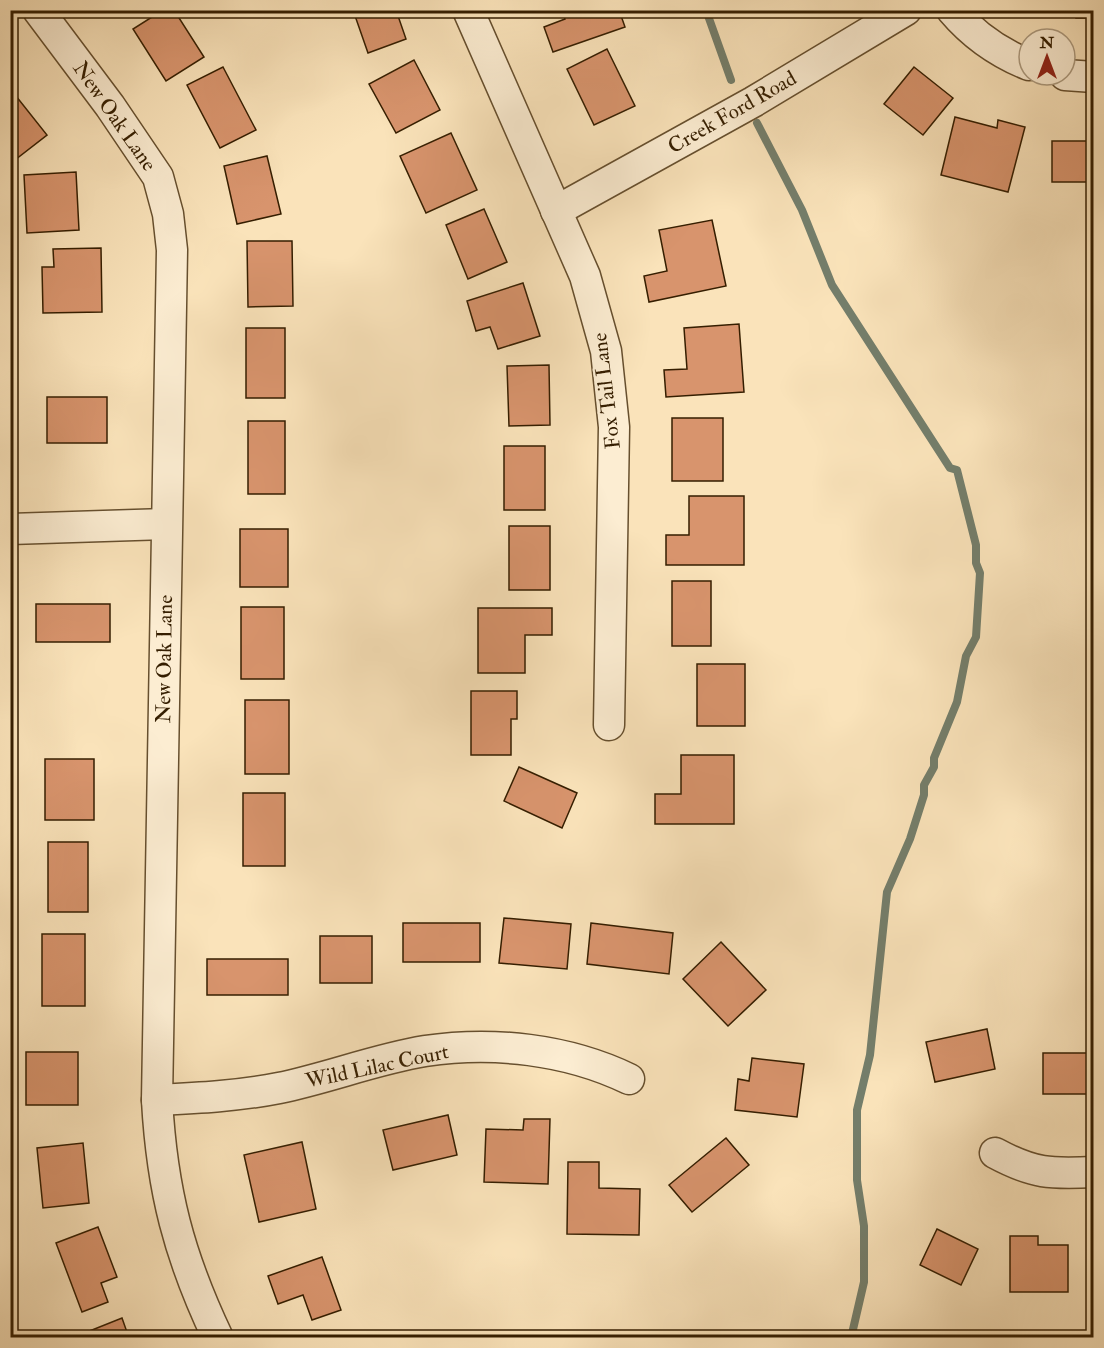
<svg xmlns="http://www.w3.org/2000/svg" width="1104" height="1348" font-family="'IM FELL Double Pica',serif">
	<rect width="100%" height="100%" fill="#fae3ba"/>
	<filter id="stains"><feTurbulence type="fractalNoise" baseFrequency=".00333" numOctaves="4"/><feColorMatrix values="0 0 0 0 .2 0 0 0 0 .09 0 0 0 0 .02 0 0 0 .5 -.17"/></filter>
	<radialGradient id="worn" r=".72"><stop offset=".6" stop-color="#630" stop-opacity="0"/><stop offset="1" stop-color="#630" stop-opacity=".3"/></radialGradient>
	<g fill="none" stroke-linecap="round" stroke-linejoin="round">
		<g stroke="#747e6b" stroke-width="8">
			<path d="M706 10 731 80"/>
			<path d="M757 123 802 210 832 285 950 468 957 470 976 545V563L980 573 976 637 966 656 957 702 934 758V767L924 785V795L910 839 887 892 870 1055 857 1110V1180L864 1226V1282L851 1338"/>
		</g>
	</g>
	<g fill="#d8946d" stroke="#351e00" stroke-width="1.5">
		<path d="M163 10H174L204 57 166 81 133 29Z"/>
		<path d="M353 10H396L406 39 368 53Z"/>
		<path d="M562 10H619L625 27 553 52 544 27 565 19Z"/>
		<rect x="1076" y="10" width="18" height="8"/>
		<path d="M607 49 635 106 594 125 567 69Z"/>
		<path d="M414 60 440 110 396 133 369 84Z"/>
		<path d="M223 67 256 130 220 148 187 85Z"/>
		<path d="M914 67 953 98 923 135 884 104Z"/>
		<path d="M12 91 47 135 11 163 10 93Z"/>
		<path d="M955 117 997 128 998 120 1025 127 1008 192 941 175Z"/>
		<path d="M451 133 477 190 426 213 400 156Z"/>
		<rect x="1052" y="141" width="42" height="41"/>
		<path d="M267 156 281 214 237 224 224 166Z"/>
		<path d="M76 172 79 230 27 233 24 175Z"/>
		<path d="M484 209 507 262 468 279 446 225Z"/>
		<path d="M712 220 726 286 649 302 644 276 667 271 659 230Z"/>
		<path d="M247 241H292L293 306 248 307Z"/>
		<path d="M101 248 102 312 43 313 42 267H54L53 249Z"/>
		<path d="M523 283 540 336 498 349 490 327 476 331 467 301Z"/>
		<path d="M739 324 744 392 666 397 664 370 687 369 684 328Z"/>
		<rect x="246" y="328" width="39" height="70"/>
		<path d="M549 365 550 425 509 426 507 366Z"/>
		<rect x="47" y="397" width="60" height="46"/>
		<rect x="672" y="418" width="51" height="63"/>
		<rect x="248" y="421" width="37" height="73"/>
		<rect x="504" y="446" width="41" height="64"/>
		<path d="M689 496H744V565H666V535H689Z"/>
		<rect x="509" y="526" width="41" height="64"/>
		<rect x="240" y="529" width="48" height="58"/>
		<rect x="672" y="581" width="39" height="65"/>
		<rect x="36" y="604" width="74" height="38"/>
		<rect x="241" y="607" width="43" height="72"/>
		<path d="M478 608H552V635H525V673H478Z"/>
		<rect x="697" y="664" width="48" height="62"/>
		<path d="M471 691H517V719H511V755H471Z"/>
		<rect x="245" y="700" width="44" height="74"/>
		<path d="M681 755H734V824H655V794H681Z"/>
		<rect x="45" y="759" width="49" height="61"/>
		<path d="M519 767 577 793 562 828 504 801Z"/>
		<rect x="243" y="793" width="42" height="73"/>
		<rect x="48" y="842" width="40" height="70"/>
		<path d="M504 918 571 924 567 969 499 963Z"/>
		<rect x="403" y="923" width="77" height="39"/>
		<path d="M591 923 673 933 669 974 587 964Z"/>
		<rect x="42" y="934" width="43" height="72"/>
		<rect x="320" y="936" width="52" height="47"/>
		<path d="M721 942 766 990 728 1026 683 979Z"/>
		<rect x="207" y="959" width="81" height="36"/>
		<path d="M987 1029 995 1069 935 1082 926 1042Z"/>
		<rect x="26" y="1052" width="52" height="53"/>
		<rect x="1043" y="1053" width="51" height="41"/>
		<path d="M752 1058 804 1064 797 1117 735 1110 738 1079 749 1081Z"/>
		<path d="M448 1115 457 1155 393 1170 383 1130Z"/>
		<path d="M524 1119H550L548 1184 484 1182 486 1129 523 1130Z"/>
		<path d="M726 1138 749 1165 692 1212 669 1185Z"/>
		<path d="M302 1142 316 1209 259 1222 244 1155Z"/>
		<path d="M83 1143 89 1203 43 1208 37 1148Z"/>
		<path d="M568 1162H599V1188L640 1189 639 1235 567 1234Z"/>
		<path d="M98 1227 117 1277 101 1283 108 1302 82 1312 56 1243Z"/>
		<path d="M937 1229 978 1249 961 1285 920 1265Z"/>
		<path d="M1010 1236H1038V1245H1068V1292H1010Z"/>
		<path d="M322 1257 341 1310 312 1320 303 1295 278 1304 268 1276Z"/>
		<path d="M122 1318 129 1338H72Z"/>
	</g>
	<g fill="none" stroke-linecap="round" stroke-linejoin="round">
		<defs>
			<g id="minor">
				<path d="M38 10 110 106 158 177 168 214 172 250 157 1100C162 1191 179 1256 218 1338"/>
				<path d="M468 10 585 276 606 351 614 427 609 725"/>
				<path d="M952 10C974 36 999 53 1029 65"/>
				<path d="M1065 75 1094 77"/>
				<path d="M556 211 753 102 906 10"/>
				<path d="M10 529 166 524"/>
				<path d="M157 1100C198 1098 239 1096 279 1088 328 1078 376 1059 425 1051 493 1041 567 1049 629 1079"/>
				<path d="M995 1153C1034 1174 1050 1174 1094 1172"/>
			</g>
		</defs>
		<use href="#minor" stroke="#664f2e" stroke-width="33"/>
		<use href="#minor" stroke="#fcedd2" stroke-width="30"/>
	</g>
	<g text-anchor="middle" stroke-width="4.5" stroke-linejoin="round" paint-order="stroke">
		<g font-size="21" fill="#351e00" stroke="#fcedd2">
			<text transform="translate(732 112) rotate(-30)" y="7">Creek Ford Road</text>
			<text transform="translate(115 116) rotate(55)" y="7">New Oak Lane</text>
			<text transform="translate(606 391) rotate(-97)" y="7">Fox Tail Lane</text>
			<text transform="translate(164 659) rotate(-89)" y="7">New Oak Lane</text>
			<text transform="translate(377 1066) rotate(-12)" y="7">Wild Lilac Court</text>
		</g>
	</g>
	<rect width="1104" height="1348" fill="none" stroke="#fae3ba" stroke-width="36"/>
	<rect x="12" y="12" width="1080" height="1324" fill="none" stroke="#351e00" stroke-width="3"/>
	<rect x="18" y="18" width="1068" height="1312" fill="none" stroke="#351e00" stroke-width="1.5"/>
	<g transform="translate(1047 57)"><circle r="28" fill="#fcedd2" stroke="#ac9a7e" stroke-width="1.5"/>
	<path d="M0-4.5L10 22L0 15L-10 22Z" fill="#8f2418"/>
	<text y="-9" font-size="16" font-weight="bold" text-anchor="middle" fill="#351e00">N</text>
	</g>
	<rect width="100%" height="100%" filter="url(#stains)"/>
	<rect width="100%" height="100%" fill="url(#worn)"/>
</svg>
